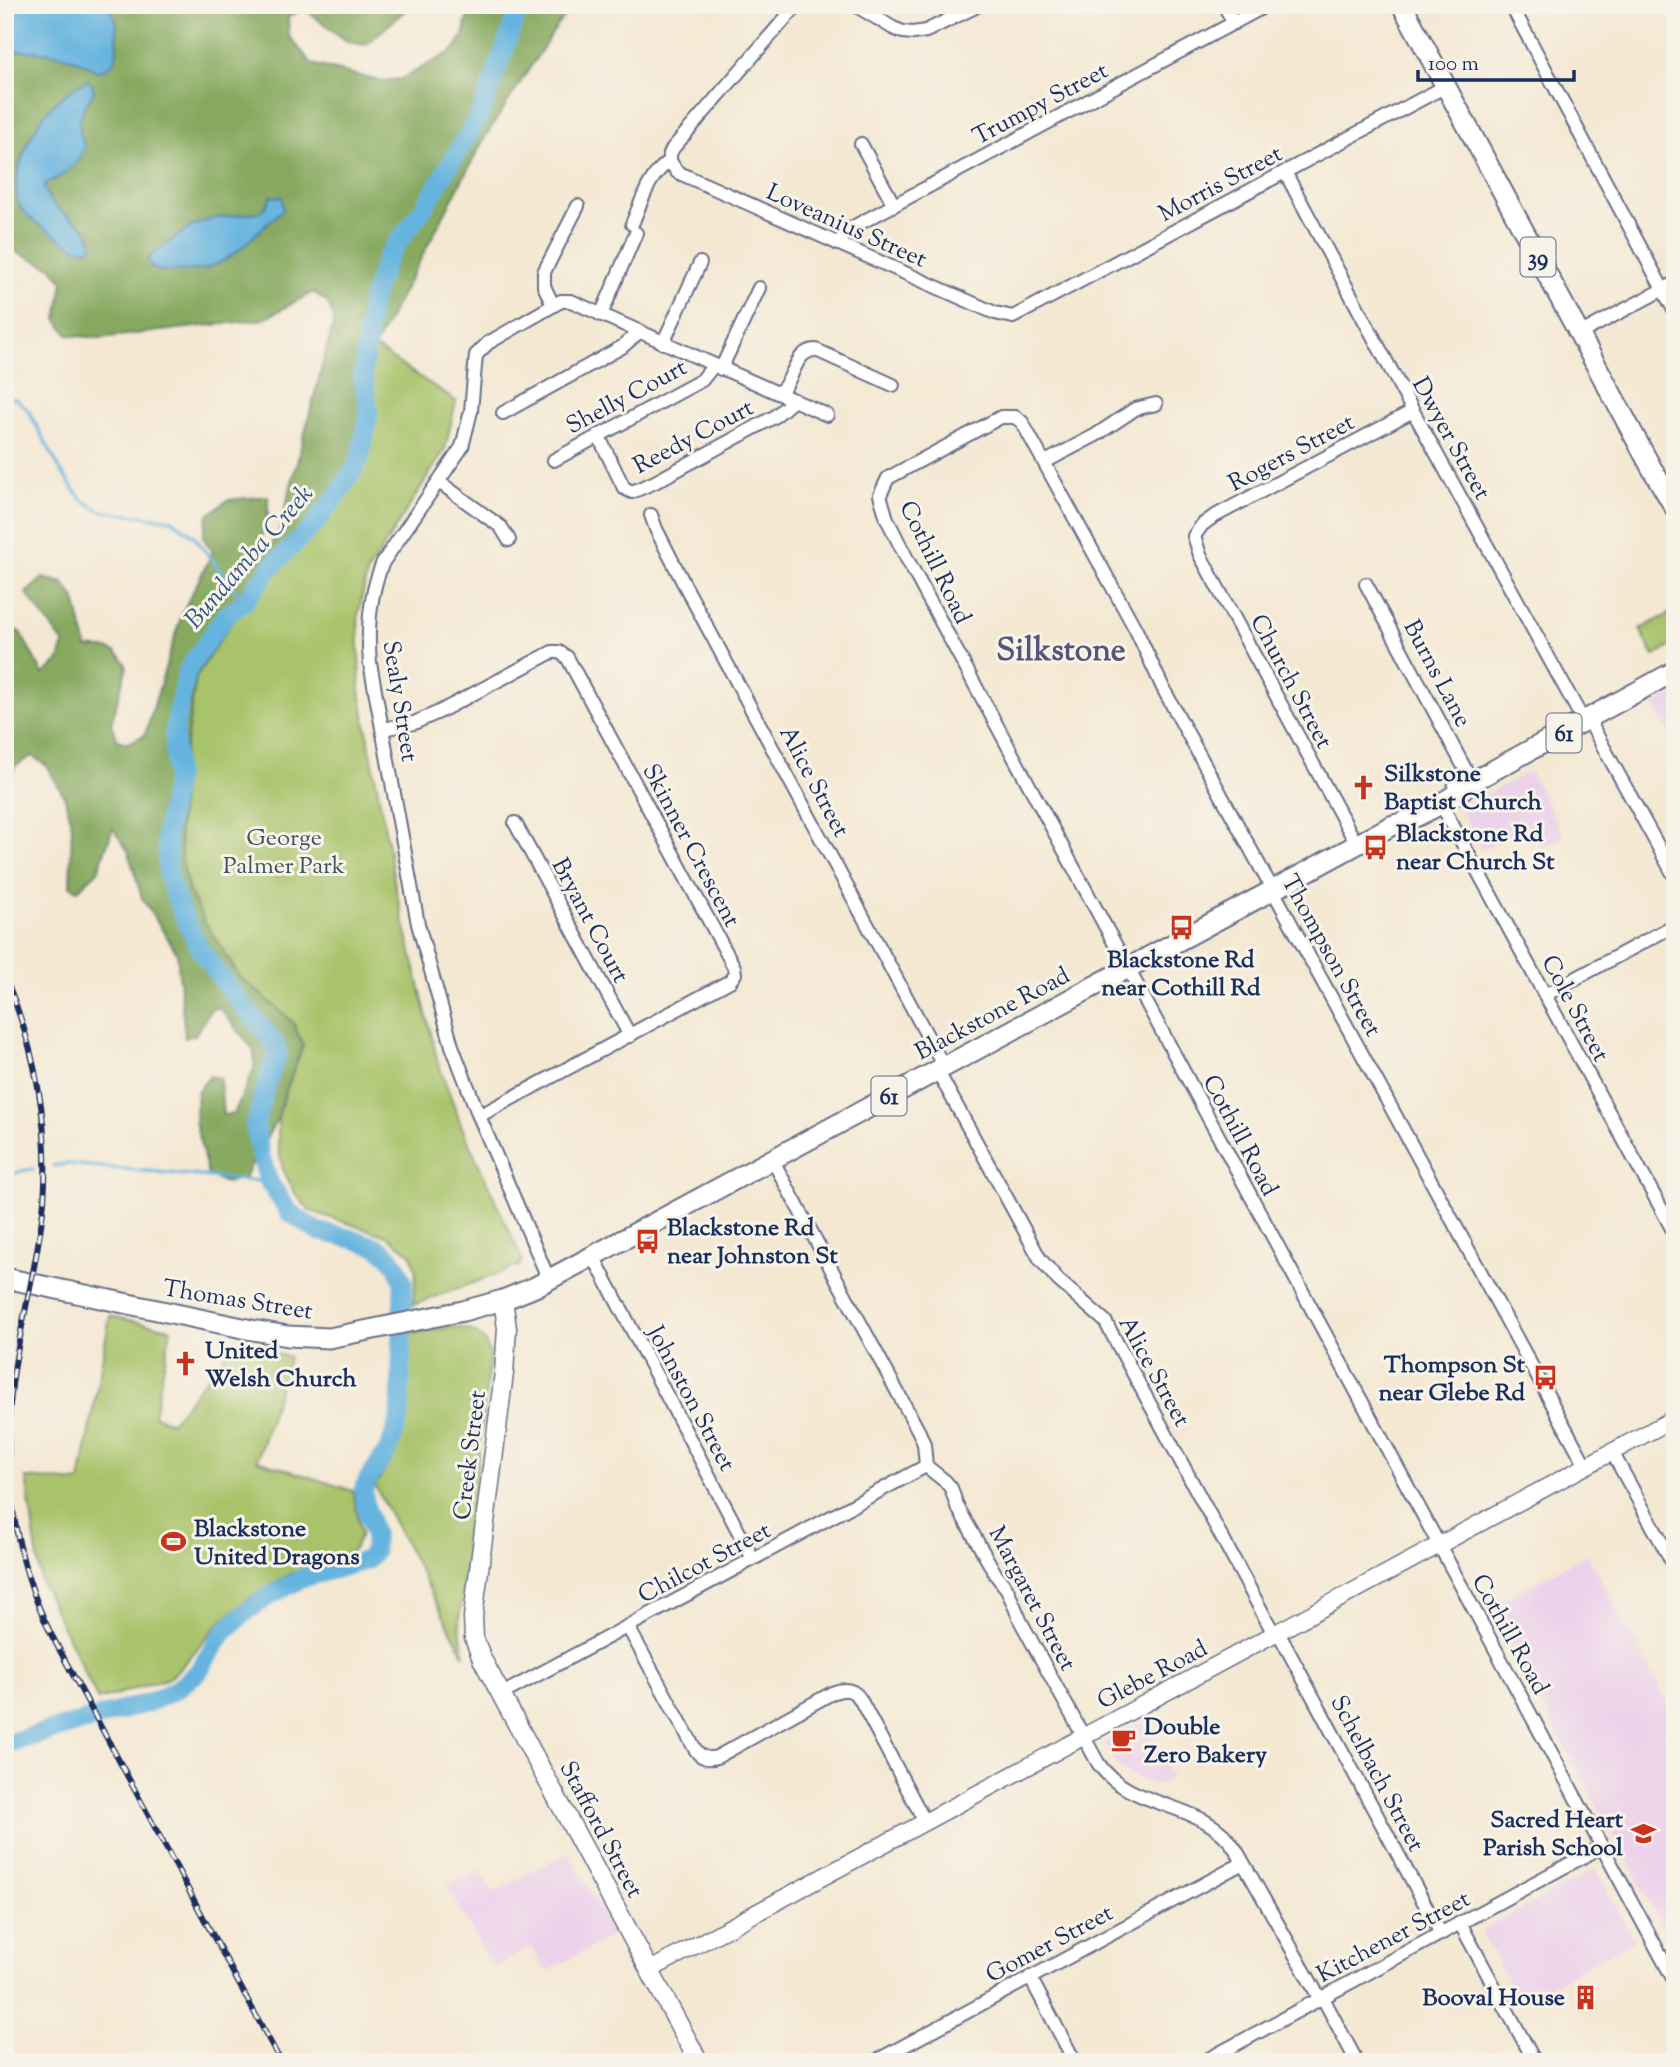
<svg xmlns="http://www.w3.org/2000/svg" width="1680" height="2067" font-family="'Sorts Mill Goudy',serif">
	<rect width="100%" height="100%" fill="#f7f3e8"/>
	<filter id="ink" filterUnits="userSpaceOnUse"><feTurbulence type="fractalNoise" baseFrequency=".0143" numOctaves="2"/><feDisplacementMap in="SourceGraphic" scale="14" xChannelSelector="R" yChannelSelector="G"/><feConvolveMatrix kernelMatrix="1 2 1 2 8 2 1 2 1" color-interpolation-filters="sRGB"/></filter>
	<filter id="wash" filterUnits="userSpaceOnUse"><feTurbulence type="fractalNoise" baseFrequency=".00686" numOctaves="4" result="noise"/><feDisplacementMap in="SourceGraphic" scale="28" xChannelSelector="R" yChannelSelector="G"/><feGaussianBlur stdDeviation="1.57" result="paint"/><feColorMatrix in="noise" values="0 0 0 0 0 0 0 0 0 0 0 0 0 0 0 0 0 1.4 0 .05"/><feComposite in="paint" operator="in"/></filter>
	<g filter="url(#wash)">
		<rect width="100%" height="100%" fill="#f4e8d3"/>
		<g fill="#ecd1ea">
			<path d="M1675 693V744L1653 704Z"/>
			<path d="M1530 771 1564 836 1541 848 1529 826 1482 850 1460 808Z"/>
			<path d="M1587 1554 1675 1716V1949L1489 1607Z"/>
			<path d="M1142 1722 1172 1777 1158 1785 1141 1780 1119 1769 1104 1742Z"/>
			<path d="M568 1852 614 1935 546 1972 532 1947 493 1968 447 1886 480 1869 493 1893Z"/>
			<path d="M1596 1869 1634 1940 1520 2002 1481 1931Z"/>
		</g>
		<g fill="#a9c36a" stroke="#627964" stroke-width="2">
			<path d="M374 347 456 401 445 449 367 573 358 615 360 692 396 890 438 1063 464 1132 522 1259 519 1266 413 1305 416 1272 411 1254 387 1236 310 1211 294 1192 283 1169 278 1146V1117L285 1093 303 1045 292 1021 239 976 203 919 188 889 182 860 179 830 184 754 196 677 244 602 322 528 376 404 371 375Z"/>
			<path d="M1675 611V644L1654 656 1640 629Z"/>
			<path d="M110 1316 171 1329 154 1415 171 1423 234 1343 289 1357 257 1460 353 1491 361 1534 354 1549 337 1560 292 1573 248 1599 216 1626 186 1662 169 1678 98 1700 41 1581 26 1478 80 1482Z"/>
			<path d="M455 1327C474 1329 485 1336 490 1354L459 1622 464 1655 375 1486 396 1453 408 1413 409 1333Z"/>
		</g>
		<path fill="#86a95e" stroke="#506c5e" stroke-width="2" d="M107 5H411L366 45 348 42 304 9 288 17 289 36 312 64 380 81 401 79 453 51 463 36 470 5H575L557 26 485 137 374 347 371 375 376 404 367 461 322 528 244 602 196 677 184 754 179 830 182 860 188 889 203 919 239 976 292 1021 303 1045 285 1093 278 1117 244 1178 226 1183 208 1175 195 1121 197 1092 210 1076 220 1078 223 1115 234 1114 254 1069V1050L220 1008 211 1009 195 1035 185 1038 177 953 142 898 128 851 113 828 98 871 78 890 70 886 72 827 65 798 47 766 32 756 15 766 5 794V631L11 628 20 632 43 674 58 662 64 644 26 593 43 578 63 583 75 599 87 648C105 647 119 648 127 667L111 723 117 740 128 743 145 735 182 613 213 552 203 537 208 515 228 500 268 496V518L252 562 261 560 279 532 334 320 328 303 313 292 264 319 100 338 68 335 57 320 63 282 51 267 7 248 5 249V51C36 50 71 52 96 71L106 69 114 61 117 52 116 20Z"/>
		<g fill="#65b4df" stroke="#40729e" stroke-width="2">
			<path d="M8 5H107L116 20 117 52 114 61 106 69 96 71C71 52 36 50 5 51V6Z"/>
			<path d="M88 80 92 84 94 92C79 112 75 124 85 147 80 162 67 173 53 180 44 185 49 179 44 187 47 194 49 201 55 206 69 220 89 223 93 245L88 250C73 249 62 240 50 232 38 224 19 213 17 198 12 170 34 123 53 105 63 95 76 86 88 80Z"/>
			<path d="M271 196 282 197 283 210C257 230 234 264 199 270 190 271 180 270 171 271 161 271 154 272 148 262L150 256 192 226 216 218 259 212 266 206Z"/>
		</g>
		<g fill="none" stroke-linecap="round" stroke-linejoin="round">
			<g stroke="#65b4df" stroke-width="3.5">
				<path d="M5 397 16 399 28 410 61 471 81 499 101 511 172 520 194 536 244 602"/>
				<path d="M53 1166 67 1164 269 1182"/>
				<path d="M5 1178 21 1171 33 1169"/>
			</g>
			<path stroke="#65b4df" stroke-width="19" d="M5 1744 151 1702 177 1689 198 1672 223 1633 246 1612 269 1596 303 1578 367 1560 374 1551V1534L366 1507 363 1491 368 1479 389 1449 400 1416 403 1282 397 1267 389 1256 377 1247 353 1239 317 1231 289 1212 269 1182 261 1157 255 1126 265 1088 278 1054 274 1042 231 991 201 951 182 913 168 876 166 832 176 776 174 730 187 671 224 617 244 602 273 565 315 524 341 490 360 459 369 413 363 374 371 302 387 257 423 209 482 111 520 5"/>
		</g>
	</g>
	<g filter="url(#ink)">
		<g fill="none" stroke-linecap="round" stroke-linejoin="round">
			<defs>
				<g id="minor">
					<path d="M855 5 893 28 903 32 913 33 926 31 979 5"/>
					<path d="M1224 5 1234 23"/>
					<path d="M1511 5 1675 312"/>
					<path d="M861 144 894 205"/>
					<path d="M670 161 677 172 995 313 1013 317 1446 86"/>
					<path d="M1285 172 1413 411 1584 722"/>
					<path d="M632 224C642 201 649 174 670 161V154L673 148 790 13 799 5"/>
					<path d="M838 244 846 232 853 227 1267 5"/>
					<path d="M553 305 544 286V272L578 206"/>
					<path d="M601 315 636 233"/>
					<path d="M1579 334 1675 283"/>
					<path d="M663 343 700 263"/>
					<path d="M721 369 759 288"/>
					<path d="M778 393C795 382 793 350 816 350L893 385"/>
					<path d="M503 413 622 347 639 332"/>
					<path d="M598 435 624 488 632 492 655 482 774 417 794 400"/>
					<path d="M554 460 702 380 714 365"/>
					<path d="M1045 462 1096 435 1135 409 1156 404"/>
					<path d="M439 482 501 527 509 540"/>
					<path d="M651 515 656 529 683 582 944 1067"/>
					<path d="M1366 584 1472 782"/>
					<path d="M1588 719 1675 877"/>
					<path d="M383 729 414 723 439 712 552 652H559L567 657 734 967 735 974 730 981 479 1116"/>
					<path d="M1440 802 1675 1234"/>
					<path d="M515 823 630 1036"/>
					<path d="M1357 845 1200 555 1194 536 1202 525 1213 517 1413 411"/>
					<path d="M1545 995 1675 925"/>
					<path d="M937 1070 1040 1259 1059 1281 1105 1321 1274 1634"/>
					<path d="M772 1159 919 1432 924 1444 926 1466 945 1481 951 1488 957 1506 996 1575 1007 1589 1021 1622 1098 1763C1131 1812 1205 1799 1236 1850L1320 1999"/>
					<path d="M593 1256 753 1559"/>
					<path d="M549 1280 479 1116 452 1046 418 924 370 663C367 629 370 593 383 562L462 447 471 411 476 355 488 343 561 301H571L827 415"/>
					<path d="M1612 1452 1675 1567"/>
					<path d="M1586 1466 1164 690 1136 630 1022 422 1015 417H1001L888 478 880 495 887 519 907 559 1675 1982"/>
					<path d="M628 1627 695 1749C700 1757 707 1760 717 1757L832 1693C844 1688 853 1688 860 1699L925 1822"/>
					<path d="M1278 1632 1441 1934"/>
					<path d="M502 1694 926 1466"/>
					<path d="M1460 1923 1535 2062"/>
					<path d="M1030 1977 1075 2062"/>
					<path d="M1323 1998 1357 2062"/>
					<path d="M874 2062 1243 1863"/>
					<path d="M1203 2062 1601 1847"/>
				</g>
				<path id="tertiary" d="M650 1970 1675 1418"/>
				<path id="secondary" d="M503 1300 507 1328 504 1373 473 1617 474 1638 482 1659 699 2062"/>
				<g id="primary">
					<path d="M1402 5 1651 467 1675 508"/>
					<path d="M1458 786 1472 782 1675 671"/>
					<path d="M5 1278 252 1330 288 1336 329 1338 463 1311 503 1300 535 1287 1273 890 1391 826C1414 820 1453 799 1470 783"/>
				</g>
			</defs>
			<use href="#minor" stroke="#677087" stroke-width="16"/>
			<use href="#tertiary" stroke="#677087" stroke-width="19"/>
			<use href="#secondary" stroke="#677087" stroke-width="21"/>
			<use href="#primary" stroke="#677087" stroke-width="23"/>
			<use href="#minor" stroke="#fff" stroke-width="12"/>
			<use href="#tertiary" stroke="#fff" stroke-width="16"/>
			<use href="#secondary" stroke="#fff" stroke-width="18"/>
			<use href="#primary" stroke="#fff" stroke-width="19"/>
			<defs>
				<path id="rail" d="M5 977C35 1047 50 1125 44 1201 39 1256 24 1310 15 1364 0 1455 10 1551 51 1634L281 2062"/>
			</defs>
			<use href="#rail" stroke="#1b2f5e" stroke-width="6"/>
			<use href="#rail" stroke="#f7f3e8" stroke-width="3.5" stroke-dasharray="10" stroke-linecap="butt"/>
		</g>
	</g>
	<defs>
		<symbol id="church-bare" viewBox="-9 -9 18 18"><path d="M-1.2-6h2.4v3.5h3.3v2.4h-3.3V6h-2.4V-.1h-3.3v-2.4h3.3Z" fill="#c8321e" stroke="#f7f3e8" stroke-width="2.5" paint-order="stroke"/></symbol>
		<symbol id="bus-bare" viewBox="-9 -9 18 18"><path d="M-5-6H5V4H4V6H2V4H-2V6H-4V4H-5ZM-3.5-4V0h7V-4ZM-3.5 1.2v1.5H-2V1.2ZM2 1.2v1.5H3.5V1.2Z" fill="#c8321e" stroke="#f7f3e8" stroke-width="2.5" paint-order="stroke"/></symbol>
		<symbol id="stadium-bare" viewBox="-9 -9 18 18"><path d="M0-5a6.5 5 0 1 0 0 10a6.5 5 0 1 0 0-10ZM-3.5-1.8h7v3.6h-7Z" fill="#c8321e" stroke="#f7f3e8" stroke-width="2.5" paint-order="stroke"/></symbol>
		<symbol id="cafe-bare" viewBox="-9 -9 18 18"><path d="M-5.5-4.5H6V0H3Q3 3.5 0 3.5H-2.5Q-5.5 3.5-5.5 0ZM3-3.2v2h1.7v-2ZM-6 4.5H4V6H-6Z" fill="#c8321e" stroke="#f7f3e8" stroke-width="2.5" paint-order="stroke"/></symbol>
		<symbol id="school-bare" viewBox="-9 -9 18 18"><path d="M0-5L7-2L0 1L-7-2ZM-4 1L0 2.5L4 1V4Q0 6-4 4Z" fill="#c8321e" stroke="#f7f3e8" stroke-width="2.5" paint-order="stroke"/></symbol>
		<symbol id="building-bare" viewBox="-9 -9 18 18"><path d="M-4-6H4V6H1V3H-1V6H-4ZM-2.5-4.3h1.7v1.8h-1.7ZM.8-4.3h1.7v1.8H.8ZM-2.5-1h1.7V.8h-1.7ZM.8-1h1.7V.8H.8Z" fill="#c8321e" stroke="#f7f3e8" stroke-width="2.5" paint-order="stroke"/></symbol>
	</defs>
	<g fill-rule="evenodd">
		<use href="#church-bare" x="1346" y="770" width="35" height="35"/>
		<use href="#bus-bare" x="1358" y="830" width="35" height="35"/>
		<use href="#bus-bare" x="1164" y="910" width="35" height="35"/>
		<use href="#bus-bare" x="630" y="1224" width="35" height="35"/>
		<use href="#church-bare" x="168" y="1346" width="35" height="35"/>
		<use href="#bus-bare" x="1528" y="1360" width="35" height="35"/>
		<use href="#stadium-bare" x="156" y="1524" width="35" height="35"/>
		<use href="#cafe-bare" x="1106" y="1722" width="35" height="35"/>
		<use href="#school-bare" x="1626" y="1816" width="35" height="35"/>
		<use href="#building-bare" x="1568" y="1980" width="35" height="35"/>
	</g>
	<g text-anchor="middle" stroke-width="6" stroke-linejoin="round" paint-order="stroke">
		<g fill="#f7f3e8" stroke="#5d6a87" stroke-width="2">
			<rect x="1520.5" y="237.5" width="35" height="39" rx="5"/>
			<rect x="1546.5" y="713.5" width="35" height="39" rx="5"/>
			<rect x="871.5" y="1076.5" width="35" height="39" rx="5"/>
		</g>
		<g font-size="23" font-weight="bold" fill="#1b2f5e">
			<text x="1538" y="265">39</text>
			<text x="1564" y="741">61</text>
			<text x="889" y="1104">61</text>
		</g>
		<g font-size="24" fill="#1b2f5e" stroke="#f7f3e8">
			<text transform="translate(1040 103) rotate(-28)" y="8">Trumpy Street</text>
			<text transform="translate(1220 183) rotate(-28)" y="8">Morris Street</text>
			<text transform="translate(847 225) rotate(24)" y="8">Loveanius Street</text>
			<text transform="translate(626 396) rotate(-28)" y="8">Shelly Court</text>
			<text transform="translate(693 436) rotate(-28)" y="8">Reedy Court</text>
			<text transform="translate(1452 438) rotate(61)" y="8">Dwyer Street</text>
			<text transform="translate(1291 452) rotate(-28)" y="8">Rogers Street</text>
			<text transform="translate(936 562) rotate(64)" y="8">Cothill Road</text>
			<text transform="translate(1438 673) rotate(62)" y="8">Burns Lane</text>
			<text transform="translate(1292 681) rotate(62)" y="8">Church Street</text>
			<text transform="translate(401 701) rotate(81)" y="8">Sealy Street</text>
			<text transform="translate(815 781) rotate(62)" y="8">Alice Street</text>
			<text transform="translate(692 845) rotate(62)" y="8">Skinner Crescent</text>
			<text transform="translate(591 920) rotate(62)" y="8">Bryant Court</text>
			<text transform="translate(1332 955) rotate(61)" y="8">Thompson Street</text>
			<text transform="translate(1576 1008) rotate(62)" y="8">Cole Street</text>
			<text transform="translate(992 1013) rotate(-28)" y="8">Blackstone Road</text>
			<text transform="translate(1241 1135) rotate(62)" y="8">Cothill Road</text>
			<text transform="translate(238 1299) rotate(9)" y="8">Thomas Street</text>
			<text transform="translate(1155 1371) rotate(61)" y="8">Alice Street</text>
			<text transform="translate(692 1398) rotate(62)" y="8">Johnston Street</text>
			<text transform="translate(469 1455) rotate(-83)" y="8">Creek Street</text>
			<text transform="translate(704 1562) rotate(-28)" y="8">Chilcot Street</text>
			<text transform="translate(1033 1598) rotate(62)" y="8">Margaret Street</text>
			<text transform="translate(1511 1634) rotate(61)" y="8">Cothill Road</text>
			<text transform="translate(1152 1674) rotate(-28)" y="8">Glebe Road</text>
			<text transform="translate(1378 1773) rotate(62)" y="8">Schelbach Street</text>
			<text transform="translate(602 1829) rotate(62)" y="8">Stafford Street</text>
			<text transform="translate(1393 1936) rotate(-28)" y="8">Kitchener Street</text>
			<text transform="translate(1049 1943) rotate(-28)" y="8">Gomer Street</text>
		</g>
		<g font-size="24" font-weight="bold" fill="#1b2f5e" stroke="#f7f3e8" text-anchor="start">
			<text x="1384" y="781">Silkstone<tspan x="1384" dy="28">Baptist Church</tspan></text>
			<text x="1396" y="841">Blackstone Rd<tspan x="1396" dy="28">near Church St</tspan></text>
			<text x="1181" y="967" text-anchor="middle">Blackstone Rd<tspan x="1181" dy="28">near Cothill Rd</tspan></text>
			<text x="667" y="1235">Blackstone Rd<tspan x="667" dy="28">near Johnston St</tspan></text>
			<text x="205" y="1358">United<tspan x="205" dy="28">Welsh Church</tspan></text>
			<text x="1525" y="1372" text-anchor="end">Thompson St<tspan x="1525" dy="28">near Glebe Rd</tspan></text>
			<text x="194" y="1536">Blackstone<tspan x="194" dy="28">United Dragons</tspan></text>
			<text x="1144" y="1734">Double<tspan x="1144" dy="28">Zero Bakery</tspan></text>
			<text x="1623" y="1827" text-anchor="end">Sacred Heart<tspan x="1623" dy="28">Parish School</tspan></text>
			<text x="1565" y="2005" text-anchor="end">Booval House</text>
		</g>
		<g font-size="24" fill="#3e5461" stroke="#f7f3e8">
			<text x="284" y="845">George<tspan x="284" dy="28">Palmer Park</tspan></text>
		</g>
		<g font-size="26" font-style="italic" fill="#315785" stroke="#f7f3e8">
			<text transform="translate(248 556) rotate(-49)" y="9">Bundamba Creek</text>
		</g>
		<g font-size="32" font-weight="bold" fill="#57547a" stroke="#f7f3e8">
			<text x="1061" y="660">Silkstone</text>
		</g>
	</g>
	<rect width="1680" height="2067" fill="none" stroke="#f7f3e8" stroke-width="28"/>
	<path d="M1418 70v10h156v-10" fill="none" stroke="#1b2f5e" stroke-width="3.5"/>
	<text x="1428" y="70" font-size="21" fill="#1b2f5e" stroke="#f7f3e8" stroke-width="5" paint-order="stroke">100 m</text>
</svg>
